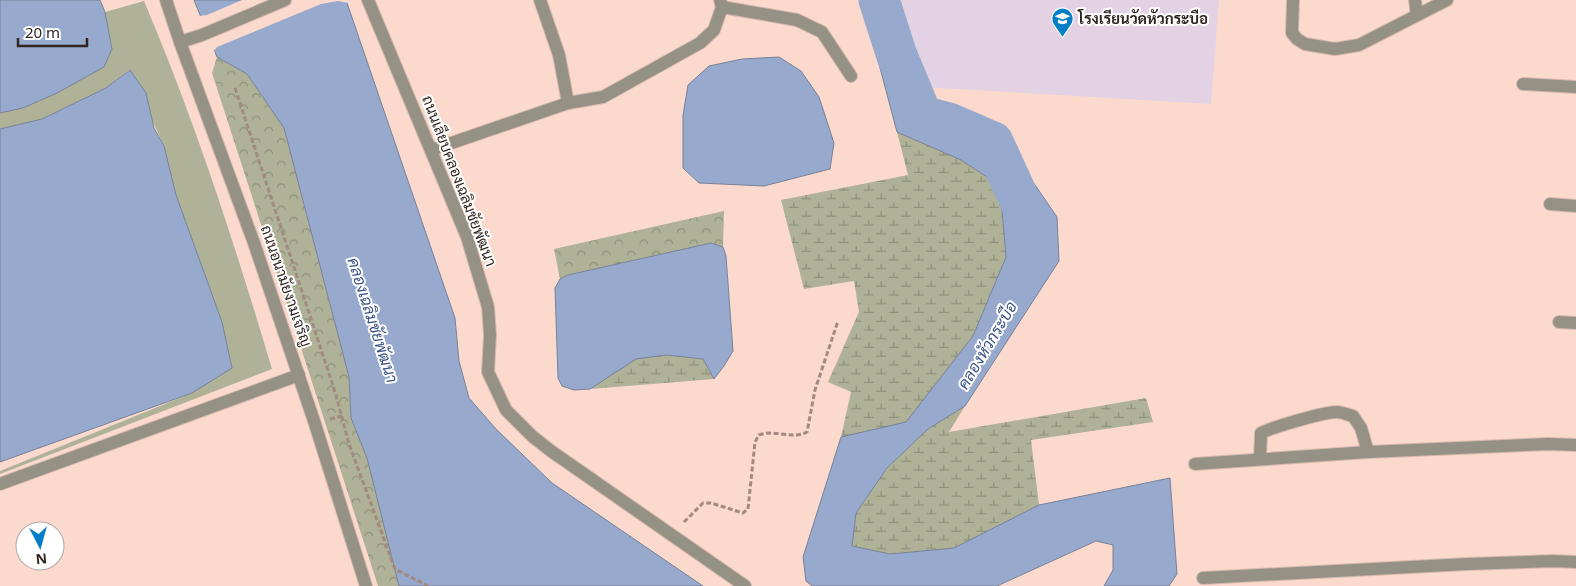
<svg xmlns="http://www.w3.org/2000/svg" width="1576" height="586" font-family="'Noto Sans',Sarabun,sans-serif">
	<defs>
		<pattern id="forest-crowns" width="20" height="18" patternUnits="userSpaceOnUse" patternTransform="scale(1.25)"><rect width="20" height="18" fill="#afb296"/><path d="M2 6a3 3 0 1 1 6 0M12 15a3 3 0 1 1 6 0" fill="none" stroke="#8f917a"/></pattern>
		<pattern id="wetland-marsh" width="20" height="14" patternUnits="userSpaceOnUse" patternTransform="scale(1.25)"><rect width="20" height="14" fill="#afb296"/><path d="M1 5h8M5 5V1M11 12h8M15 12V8" fill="none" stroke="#8f917a"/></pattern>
	</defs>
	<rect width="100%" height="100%" fill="#fbdacd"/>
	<path fill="#e2d2e4" d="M896 0H1219L1211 104 923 87Z"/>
	<path fill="#afb296" d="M144 1C195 121 235 245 272 369L0 474V471L192 393 232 368 222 322 176 195 164 146 129 70 106 88 42 119 0 129V113L23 108 57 93 104 67 112 49 105 12Z"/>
	<g fill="url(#forest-crowns)">
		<path d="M217 57 247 74 284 128 349 377 351 418 367 458 399 586H378L212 73Z"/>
		<path d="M724 211 723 247 711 243 568 275 560 279 554 249Z"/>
	</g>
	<g fill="url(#wetland-marsh)">
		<path d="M897 132 961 160 990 179 1002 210 1006 257 973 336 906 423 841 437 851 392 828 382 859 312 854 281 804 289 781 200 908 175Z"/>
		<path d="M667 355 703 359 714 379 590 389 635 359Z"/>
		<path d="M1146 398 1153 422 1031 440 1039 505 954 548 890 554 852 546 856 513 887 468 928 429 965 406 949 432Z"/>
	</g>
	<g fill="#97a9cd" stroke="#788199">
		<path d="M0 0H100L105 12 112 49 104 67 57 93 23 108 0 113Z"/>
		<path d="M194 0H346L455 318 459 361 469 398 496 429 552 483 703 586H399L367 458 351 418 349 377 284 128 247 74 217 57Z"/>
		<path d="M862 0H896L927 107 1020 163 1057 217 1059 261 965 406 928 429 887 468 856 513 852 546 890 554 954 548 1039 505 1170 478 1177 574 1169 586H1104L1113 570V545L1096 541 997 586H812L806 581 803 557 841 437 906 422 973 336 1006 257 1002 210 990 179 961 160 897 132Z"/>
		<path d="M779 57 801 71 819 97 834 143 830 169 764 186 699 183 683 168V115L688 85 709 66 742 59Z"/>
		<path d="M130 70 146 93 154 128 164 146 176 195 222 322 232 368 192 393 0 462V129L42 119 106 88Z"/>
		<path d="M711 243 723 247 726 256 733 351 724 366 714 379 703 359 667 355 636 359 590 389 574 390 562 386 558 378 555 288 560 279 568 275Z"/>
	</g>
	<path fill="#fbdacd" d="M242 0H348L349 3 338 1 321 4 217 47 213 52 198 16 207 15Z"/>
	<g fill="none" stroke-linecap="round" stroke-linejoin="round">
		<path stroke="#97a9cd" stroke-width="41" d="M879 0 897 56 922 116 949 123 993 142 1019 199"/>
		<defs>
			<g id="service">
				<path d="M540 0 559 55 568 103"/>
				<path d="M1293 0 1292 33 1297 39 1305 44 1335 49 1359 45 1447 0"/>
				<path d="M1415 0 1417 15"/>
				<path d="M722 7 797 20 822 32 851 76"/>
				<path d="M431 150 568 103 603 97 700 43 714 30 722 7 720 0"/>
			</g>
			<g id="minor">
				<path d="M368 0 467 237 488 307 490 335 488 372 506 410 532 436 551 451 745 586"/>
				<path d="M180 42 202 35 285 0"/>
				<path d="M1523 84 1576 87"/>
				<path d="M1550 204 1576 206"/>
				<path d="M1559 322 1576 323"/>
				<path d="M1260 459 1261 433C1273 427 1324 412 1337 412 1342 412 1348 415 1353 416L1361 428 1368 452"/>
				<path d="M1195 464 1368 452 1548 444 1576 445"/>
				<path d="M0 484 299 375"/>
				<path d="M1203 578 1467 564 1553 561 1576 562"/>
			</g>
			<path id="tertiary" d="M166 0 180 42 254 243 315 424 366 586"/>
		</defs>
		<use href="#service" stroke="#d7b9ae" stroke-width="14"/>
		<use href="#minor" stroke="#d7b9ae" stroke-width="14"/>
		<use href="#tertiary" stroke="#d7b9ae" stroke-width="14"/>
		<g stroke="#a28a81" stroke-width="3" stroke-dasharray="5 2.5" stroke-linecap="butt">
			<path d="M235 88 336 395 349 444 395 569 428 586"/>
			<path d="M330 419 342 416"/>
			<path d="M684 522 703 503H711L743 513 748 509 755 442 759 435C775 429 793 440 807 432L815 390 838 321"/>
		</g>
		<use href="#service" stroke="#959285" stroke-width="12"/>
		<use href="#minor" stroke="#959285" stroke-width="12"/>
		<use href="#tertiary" stroke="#959285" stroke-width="12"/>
	</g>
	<defs>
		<symbol id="school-pin" viewBox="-11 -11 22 30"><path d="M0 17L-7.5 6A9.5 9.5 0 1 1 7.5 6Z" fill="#047ec6" stroke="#fff"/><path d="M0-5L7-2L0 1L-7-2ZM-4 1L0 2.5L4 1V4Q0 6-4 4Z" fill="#fff"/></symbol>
	</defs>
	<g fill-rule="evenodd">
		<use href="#school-pin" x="1050" y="6" width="25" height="34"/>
	</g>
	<g text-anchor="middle" stroke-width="4" stroke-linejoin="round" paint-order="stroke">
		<g font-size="15" font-weight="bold" fill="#312520" stroke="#fff" text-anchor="start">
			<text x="1078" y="24">โรงเรียนวัดหัวกระบือ</text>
		</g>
		<g font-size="15" fill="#312520" stroke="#fff">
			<text transform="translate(459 181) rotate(69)" y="5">ถนนเลียบคลองเฉลิมชัยพัฒนา</text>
			<text transform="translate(286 286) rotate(71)" y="5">ถนนอนามัยงามเจริญ</text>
		</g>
		<g font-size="16" font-style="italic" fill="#3c5385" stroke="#fff">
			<text transform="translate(373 320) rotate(72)" y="6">คลองเฉลิมชัยพัฒนา</text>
			<text transform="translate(987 345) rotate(-59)" y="6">คลองหัวกระบือ</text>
		</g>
	</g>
	<g transform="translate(40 546) rotate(174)"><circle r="24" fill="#ffffff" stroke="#ada8a6"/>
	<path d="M0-4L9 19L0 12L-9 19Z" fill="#047ec6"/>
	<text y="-8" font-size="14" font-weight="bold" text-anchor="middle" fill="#312520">N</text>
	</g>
	<path d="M18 38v8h69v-8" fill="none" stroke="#312520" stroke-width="2.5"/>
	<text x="25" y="38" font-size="15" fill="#312520" stroke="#ffffff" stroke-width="4" paint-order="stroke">20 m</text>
</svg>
